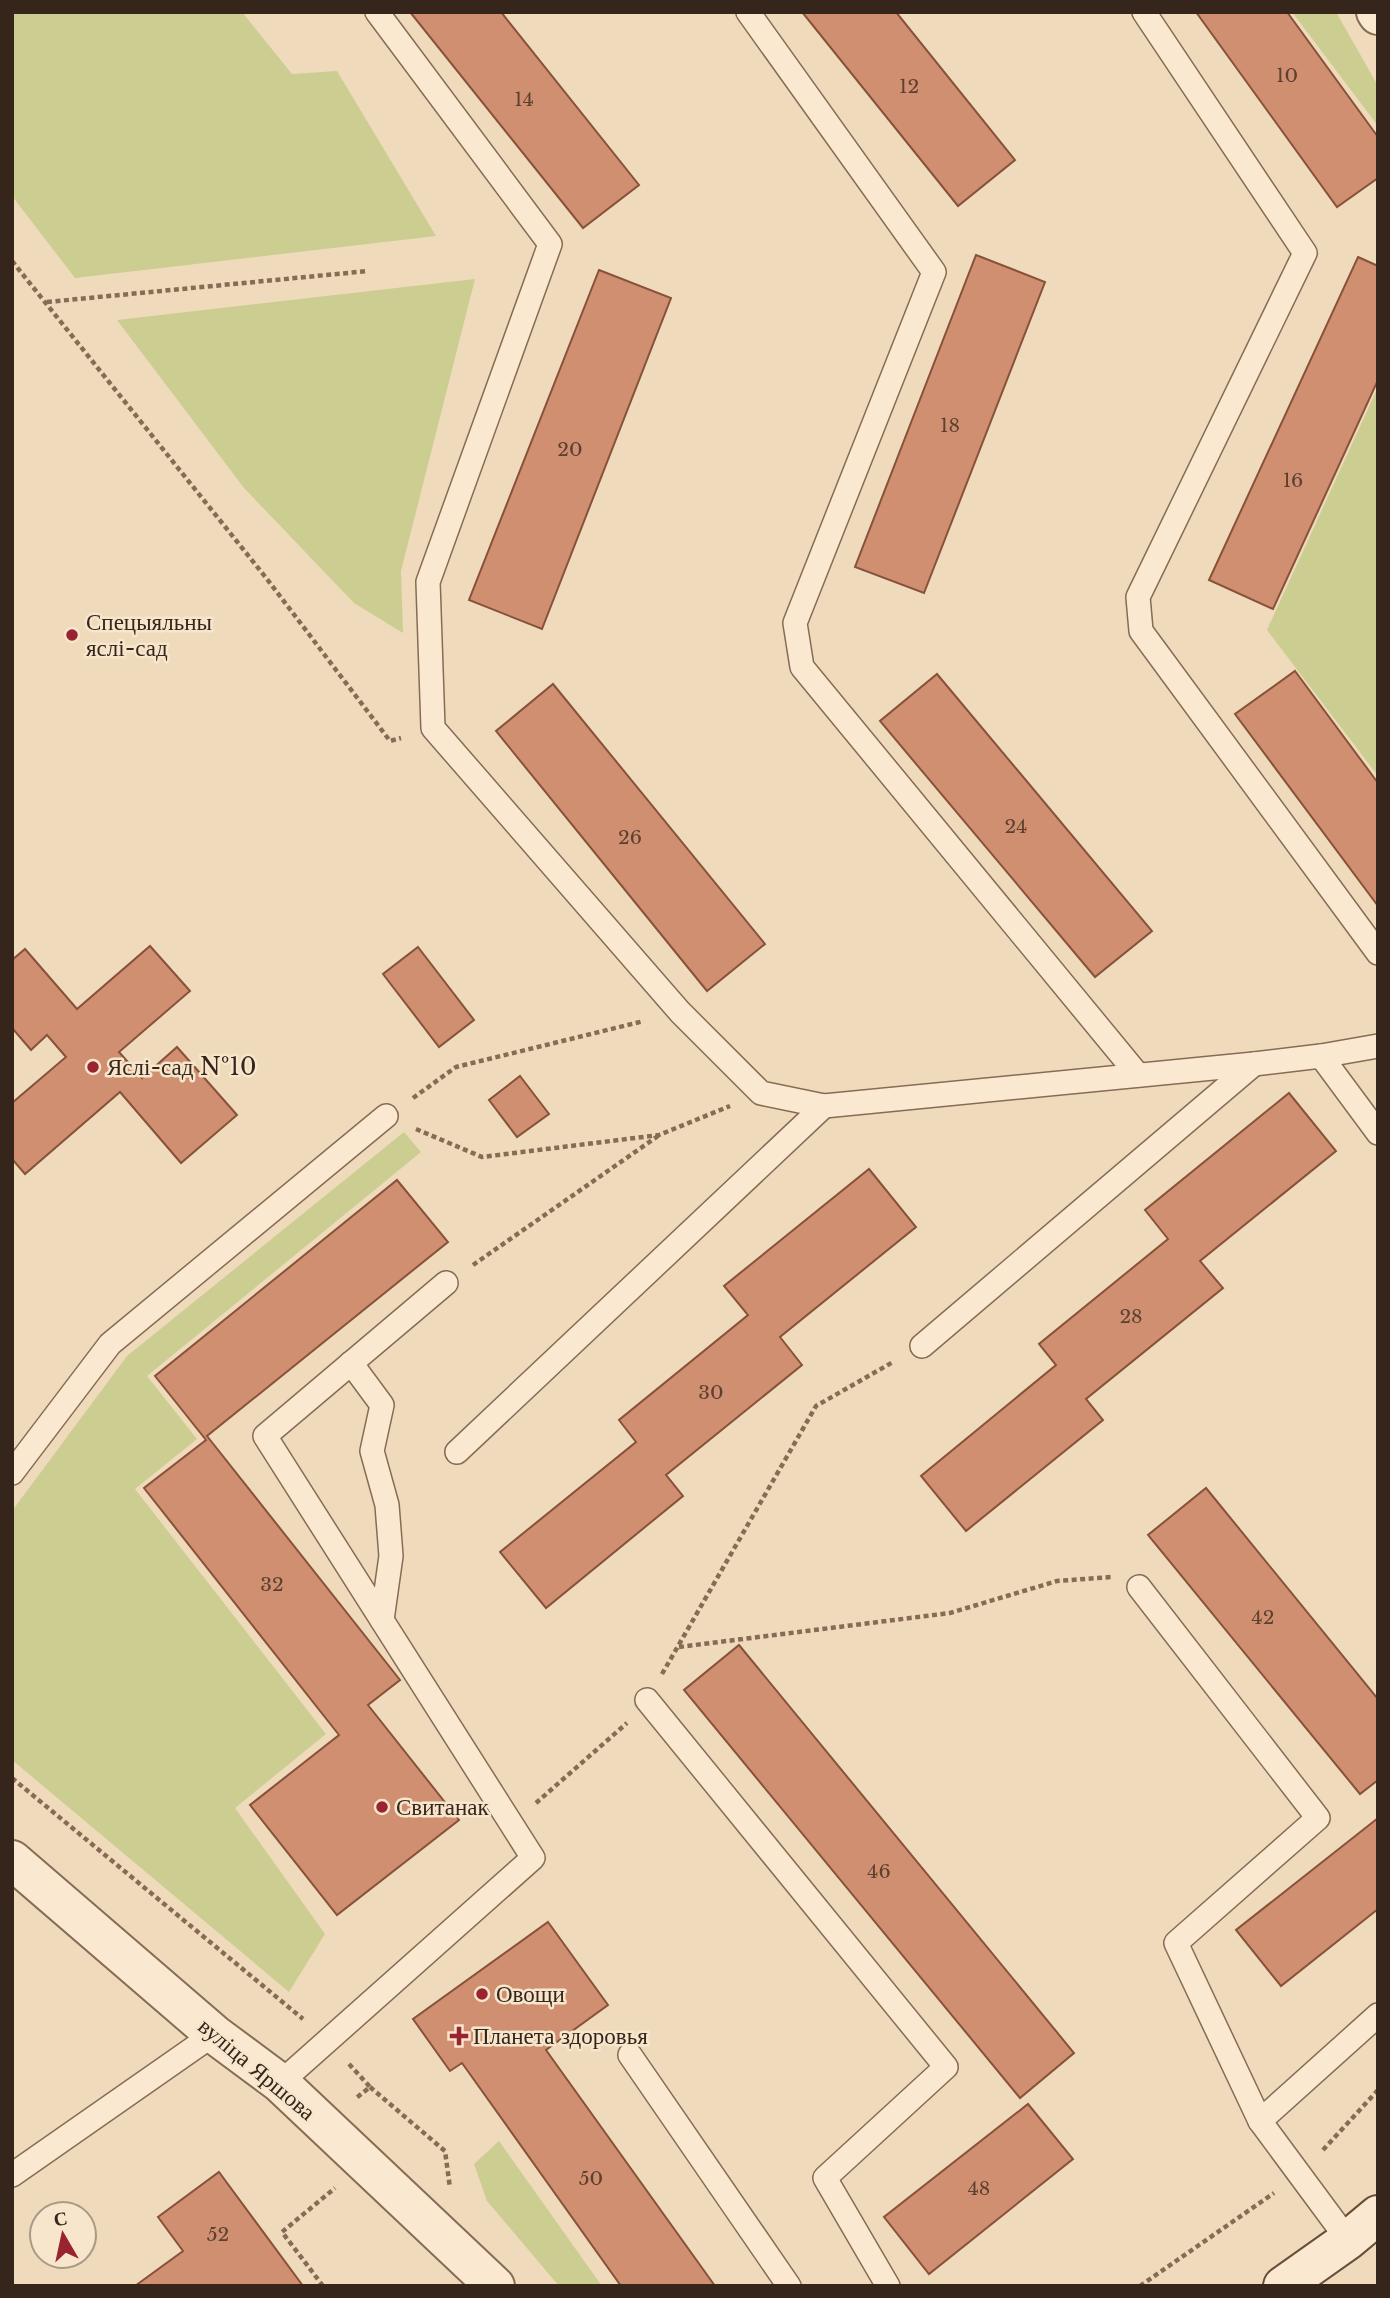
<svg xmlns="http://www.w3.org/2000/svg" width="1390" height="2298" font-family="'Libre Baskerville',serif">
	<rect width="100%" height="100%" fill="#efdbbc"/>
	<g fill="#cccd90">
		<path d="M12 12H242L292 74 337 71 436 236 75 278 12 196Z"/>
		<path d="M1292 12H1336L1378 86V126Z"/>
		<path d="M475 279 401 571 403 633 354 603 244 488 117 320Z"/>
		<path d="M1378 387V776L1267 630Z"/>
		<path d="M404 1132 421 1152 147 1376 197 1439 135 1489 326 1734 235 1808 325 1934 289 1992 12 1760V1511L127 1356Z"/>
		<path d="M499 2141 602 2286H559L487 2201 474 2164Z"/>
	</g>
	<g fill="#cf8f70" stroke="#88523a" stroke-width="2">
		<path d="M410 12H501L639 185 583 228Z"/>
		<path d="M802 12H896L1015 160 958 206Z"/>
		<path d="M1196 12H1287L1378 137V178L1337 207Z"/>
		<path d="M976 255 1045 282 924 593 855 567Z"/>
		<path d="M1358 257 1378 266V380L1273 609 1209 580Z"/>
		<path d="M599 270 671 298 542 629 469 600Z"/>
		<path d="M1295 671 1378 783V906L1235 714Z"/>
		<path d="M937 674 1152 931 1095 977 880 721Z"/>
		<path d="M553 684 765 944 707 991 496 731Z"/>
		<path d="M150 946 190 991 119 1052 142 1078 177 1047 237 1115 181 1163 120 1092 25 1174 12 1159V1103L66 1057 47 1035 31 1050 12 1028V960L25 949 77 1009Z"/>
		<path d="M418 947 474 1020 439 1047 383 974Z"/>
		<path d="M520 1076 549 1114 517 1137 489 1100Z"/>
		<path d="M1289 1093 1336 1151 1200 1261 1223 1288 1086 1399 1103 1420 966 1531 921 1476 1056 1365 1039 1344 1168 1239 1145 1210Z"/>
		<path d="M869 1169 916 1227 780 1337 802 1365 666 1475 683 1496 546 1608 500 1552 636 1442 619 1420 748 1315 724 1286Z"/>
		<path d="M397 1180 448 1242 207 1436 400 1680 368 1705 459 1820 337 1915 250 1805 339 1735 144 1488 206 1440 155 1376Z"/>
		<path d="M1206 1488 1378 1699V1780L1360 1794 1148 1535Z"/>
		<path d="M739 1645 1074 2053 1020 2098 684 1690Z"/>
		<path d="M1378 1818V1909L1281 1986 1236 1930Z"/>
		<path d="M548 1922 608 2005 546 2050 715 2286H621L462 2063 450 2071 413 2019Z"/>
		<path d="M1028 2104 1073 2159 929 2274 884 2217Z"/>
		<path d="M219 2172 303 2286H135L183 2251 158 2217Z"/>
	</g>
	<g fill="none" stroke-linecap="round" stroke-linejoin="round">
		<defs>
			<g id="lane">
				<path d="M377 12 550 244 428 582 433 728 680 1012 761 1093 824 1106 1254 1064 1321 1056 1378 1046"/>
				<path d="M748 12 934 272 795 623 802 667 1138 1075"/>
				<path d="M1144 12 1305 253 1138 597 1141 631 1378 953"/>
				<path d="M1321 1056 1378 1133"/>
				<path d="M922 1346 1254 1064"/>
				<path d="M351 1363 382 1405 372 1451 387 1505 391 1556 382 1620"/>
				<path d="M457 1452 824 1106"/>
				<path d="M12 1473 110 1344 386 1116"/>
				<path d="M1139 1587 1318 1818 1176 1943 1260 2121"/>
				<path d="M647 1700 946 2067 825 2178 888 2286"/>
				<path d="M630 2055 789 2286"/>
				<path d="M280 2083 533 1858 265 1436 446 1283"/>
				<path d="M12 2175 214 2034"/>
				<path d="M1348 2240 1260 2121 1378 2015"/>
			</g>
			<g id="street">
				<path d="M1376 12 1378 15"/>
				<path d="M12 1860 214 2034 280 2083 495 2286"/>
			</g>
			<path id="secondary" d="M1283 2286 1348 2240 1378 2215"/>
		</defs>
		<use href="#lane" stroke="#876b55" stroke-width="26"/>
		<use href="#street" stroke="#876b55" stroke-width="42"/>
		<use href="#secondary" stroke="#694c39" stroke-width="42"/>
		<g stroke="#876b55" stroke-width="4.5" stroke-dasharray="5 3.5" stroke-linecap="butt">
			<path d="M12 261 267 579 390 741 401 738"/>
			<path d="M47 302 368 271"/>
			<path d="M413 1098 456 1067 644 1021"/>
			<path d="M416 1129 482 1157 659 1135 730 1106"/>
			<path d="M473 1265 658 1136"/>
			<path d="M679 1647 950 1613 1057 1581 1111 1577"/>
			<path d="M662 1674 816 1406 893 1362"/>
			<path d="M12 1778 303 2019"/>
			<path d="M536 1803 627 1723"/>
			<path d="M349 2064 370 2087 355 2099"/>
			<path d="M370 2087 445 2151 450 2188"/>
			<path d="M1323 2150 1378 2090"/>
			<path d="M323 2286 282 2232 335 2188"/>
			<path d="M1140 2286 1274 2193"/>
		</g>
		<use href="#lane" stroke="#fae9d0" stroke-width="23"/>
		<use href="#street" stroke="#fae9d0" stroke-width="38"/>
		<use href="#secondary" stroke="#fae9d0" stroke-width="38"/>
	</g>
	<g fill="#99232f" stroke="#f7e6cc" stroke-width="2.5">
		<circle cx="72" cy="635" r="7"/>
		<circle cx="93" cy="1067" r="7"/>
		<circle cx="382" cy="1807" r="7"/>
		<circle cx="482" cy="1994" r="7"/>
		<path d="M455.5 2025.5h7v7h7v7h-7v7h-7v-7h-7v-7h7z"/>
	</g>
	<g text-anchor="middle" stroke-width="5" stroke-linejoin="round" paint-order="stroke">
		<g font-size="19" fill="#5c4030">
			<text x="1287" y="82">10</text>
			<text x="909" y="93">12</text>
			<text x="524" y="106">14</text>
			<text x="950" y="432">18</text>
			<text x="570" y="456">20</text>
			<text x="1293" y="487">16</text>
			<text x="1016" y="833">24</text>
			<text x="630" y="844">26</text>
			<text x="1131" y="1323">28</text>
			<text x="711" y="1399">30</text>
			<text x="272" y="1591">32</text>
			<text x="1263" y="1624">42</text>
			<text x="879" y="1878">46</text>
			<text x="591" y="2185">50</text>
			<text x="979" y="2195">48</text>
			<text x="218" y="2241">52</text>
		</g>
		<g font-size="23" fill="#36251b" stroke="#f7e6cc" text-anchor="start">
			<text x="86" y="630">Спецыяльны<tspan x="86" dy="26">яслі-сад</tspan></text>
			<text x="107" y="1075">Яслі-сад №10</text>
			<text x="396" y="1815">Свитанак</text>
			<text x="496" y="2002">Овощи</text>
			<text x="473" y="2044">Планета здоровья</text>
		</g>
		<g font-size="23" fill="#36251b" stroke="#f7e6cc">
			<text transform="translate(257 2069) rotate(40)" y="8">вуліца Яршова</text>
		</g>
	</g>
	<rect width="1390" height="2298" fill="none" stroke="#36251b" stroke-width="28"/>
	<g transform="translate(63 2235) rotate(351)"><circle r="33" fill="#f7e6cc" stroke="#aa9985" stroke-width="2"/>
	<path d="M0-5L12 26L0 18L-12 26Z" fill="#99232f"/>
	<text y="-10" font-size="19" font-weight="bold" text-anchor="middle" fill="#36251b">С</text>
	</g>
</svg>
